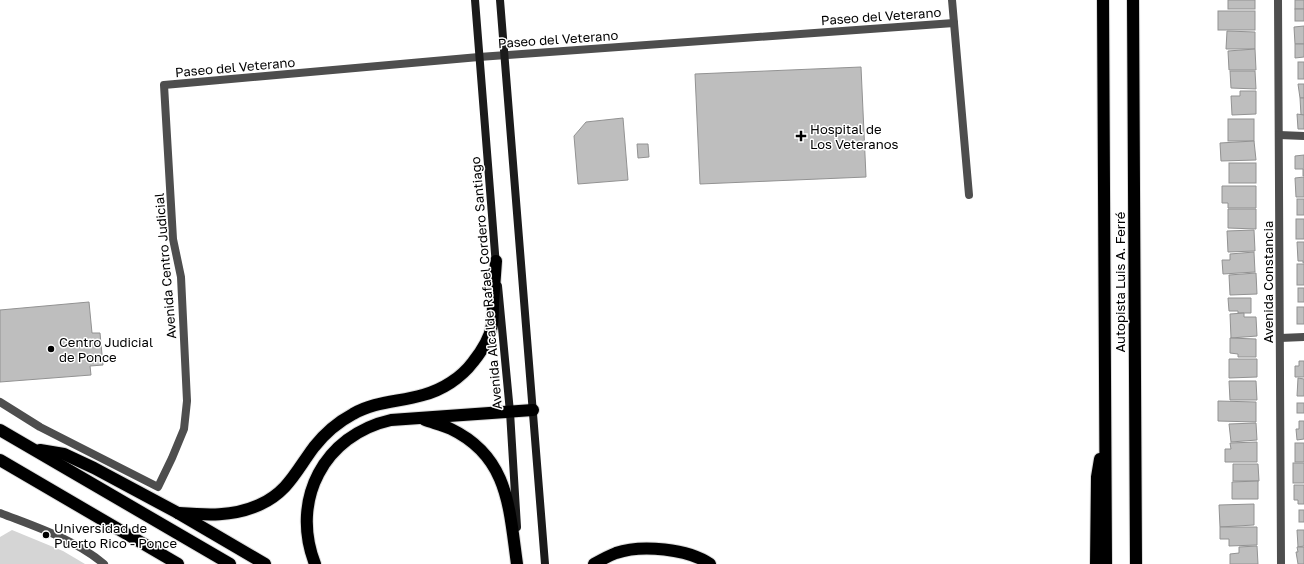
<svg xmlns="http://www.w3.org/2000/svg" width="1304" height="564" font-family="'Golos Text',sans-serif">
	<rect width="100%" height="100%" fill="#fff"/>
	<path fill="#d5d5d5" d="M12 530 63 551 85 564H0V537Z"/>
	<g fill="#bebebe" stroke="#929292">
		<rect x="1228" y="0" width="27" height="9"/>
		<rect x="1295" y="0" width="9" height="9"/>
		<rect x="1295" y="9" width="9" height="12"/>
		<rect x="1218" y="11" width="37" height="19"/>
		<path d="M1304 26V44H1295L1294 27Z"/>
		<path d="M1227 31 1255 32V49H1226Z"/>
		<path d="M1295 44H1304V57L1295 58Z"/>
		<path d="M1255 49 1256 70H1229L1228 51Z"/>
		<rect x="1298" y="62" width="6" height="17"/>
		<path d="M861 67 866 177 700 184 695 74Z"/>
		<path d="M1230 71H1255L1256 89 1231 88Z"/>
		<path d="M1298 84H1304V98H1300Z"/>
		<path d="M1240 91H1256V114L1232 115 1231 96H1240Z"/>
		<path d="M1300 98H1304V115H1301Z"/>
		<path d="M1297 114 1304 115V129H1298Z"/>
		<path d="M623 118 628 180 578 184 574 136 586 122Z"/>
		<rect x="1228" y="119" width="26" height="22"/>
		<path d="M1254 141 1256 160 1221 161 1220 143Z"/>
		<path d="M637 144H648L649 157 638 158Z"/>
		<path d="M1304 155V176H1303V169H1295V156Z"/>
		<rect x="1229" y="163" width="27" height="20"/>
		<path d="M1304 177V197H1296L1295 178Z"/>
		<path d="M1222 186H1256V208H1228V203H1222Z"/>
		<rect x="1297" y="199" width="7" height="16"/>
		<path d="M1228 209H1256V229L1228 228Z"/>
		<rect x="1296" y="219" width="8" height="20"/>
		<path d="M1254 230 1255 251 1228 252 1227 231Z"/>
		<path d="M1297 242H1304V263H1303V261H1298Z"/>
		<path d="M1254 252 1255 272 1223 274 1222 260H1230V254Z"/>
		<rect x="1297" y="264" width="7" height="21"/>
		<path d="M1256 273 1257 294 1230 295 1229 275Z"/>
		<rect x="1298" y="288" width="6" height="14"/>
		<path d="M1228 298H1251V313H1238V311H1229Z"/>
		<path d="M89 302 92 333H100L103 365 90 366 91 375 0 382V310Z"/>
		<rect x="1297" y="307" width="7" height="17"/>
		<path d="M1244 313V317H1256L1257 336 1231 338 1230 314Z"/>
		<path d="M1230 338 1256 339V357H1238V354L1230 353Z"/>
		<path d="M1229 359H1257V377L1229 378Z"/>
		<path d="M1299 361H1304V377H1295V366H1299Z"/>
		<path d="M1298 378 1304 379V396H1297Z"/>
		<path d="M1229 381H1256L1257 400H1230Z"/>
		<path d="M1218 401 1256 402V422L1218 421Z"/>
		<rect x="1297" y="403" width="7" height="10"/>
		<path d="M1299 421H1304V439L1297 440 1296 429H1299Z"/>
		<path d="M1256 423 1257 440 1231 442 1229 424Z"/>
		<path d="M1257 442V462H1225V449H1231L1230 443Z"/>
		<rect x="1295" y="443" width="9" height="19"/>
		<rect x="1293" y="463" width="11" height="20"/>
		<path d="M1233 464H1258L1259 481H1233Z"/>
		<path d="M1258 481V499H1232V482Z"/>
		<path d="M1294 485H1304V504H1298V500H1294Z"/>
		<path d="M1254 504V525L1220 527 1219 505Z"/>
		<rect x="1299" y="510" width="5" height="12"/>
		<path d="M1220 527H1257V545L1229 546V539H1220Z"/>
		<path d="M1297 530H1304V546L1298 547Z"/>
		<path d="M1257 546 1258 564H1230V554L1239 553V547Z"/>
		<path d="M1297 547H1304V564H1298L1296 552H1298Z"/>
	</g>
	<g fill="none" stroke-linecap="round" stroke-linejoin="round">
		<defs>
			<g id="highway">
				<path d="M1103 0 1106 564"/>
				<path d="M1133 0 1136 564"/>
				<path d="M425 420C433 423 443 425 451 429 509 457 509 508 517 564"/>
				<path d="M0 430 230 564"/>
				<path d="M40 450 64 454 94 468 178 513 265 564"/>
				<path d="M0 460 178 564"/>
				<path d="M178 513C206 515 232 517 259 505 288 492 296 471 314 447 325 433 338 422 353 414 375 401 400 402 423 395 442 390 461 378 473 362 481 352 490 338 492 325 493 318 493 310 493 303 494 289 495 275 496 261"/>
				<path d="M315 564C290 500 324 435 391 420L533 410"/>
				<path d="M594 564C601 560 608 556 616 553 642 544 688 549 710 564"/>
				<path d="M1096 564 1097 477 1100 459"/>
			</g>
		</defs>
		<use href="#highway" stroke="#dbdbdb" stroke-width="14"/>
		<g stroke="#4e4e4e" stroke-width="8">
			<path d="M952 0 969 195"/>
			<path d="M1278 0 1281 564"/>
			<path d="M1279 135 1304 136"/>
			<path d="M1280 338 1304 337"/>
			<path d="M0 402 40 427 158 487 172 458 184 429 187 401 181 277 173 239 164 85 479 57 954 23"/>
			<path d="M0 513C36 527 74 539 104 564"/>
		</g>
		<g stroke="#1b1b1b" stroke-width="8">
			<path d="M475 0 496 266"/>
			<path d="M500 0 545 564"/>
			<path d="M498 286 510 412 517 527"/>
		</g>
		<use href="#highway" stroke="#000" stroke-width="12"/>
	</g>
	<g fill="#000" stroke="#fff" stroke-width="1.5">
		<path d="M799 130h4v4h4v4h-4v4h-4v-4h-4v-4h4z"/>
		<circle cx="51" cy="349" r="4"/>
		<circle cx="46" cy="535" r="4"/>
	</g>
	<g text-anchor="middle" stroke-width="3" stroke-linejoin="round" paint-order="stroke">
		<g font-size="13" fill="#000" stroke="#fff">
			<text transform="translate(881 16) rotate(-4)" y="5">Paseo del Veterano</text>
			<text transform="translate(558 39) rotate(-4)" y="5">Paseo del Veterano</text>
			<text transform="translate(235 67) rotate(-5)" y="5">Paseo del Veterano</text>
			<text transform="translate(165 266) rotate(-95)" y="5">Avenida Centro Judicial</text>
			<text transform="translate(1120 282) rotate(-90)" y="5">Autopista Luis A. Ferré</text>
			<text transform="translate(1268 282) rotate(-90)" y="5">Avenida Constancia</text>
			<text transform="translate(486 283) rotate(-95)" y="5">Avenida Alcalde Rafael Cordero Santiago</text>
		</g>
		<g font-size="13" fill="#000" stroke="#fff" text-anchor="start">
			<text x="810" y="134">Hospital de<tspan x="810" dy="15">Los Veteranos</tspan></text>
			<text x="59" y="347">Centro Judicial<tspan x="59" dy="15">de Ponce</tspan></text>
			<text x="54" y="533">Universidad de<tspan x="54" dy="15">Puerto Rico - Ponce</tspan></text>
		</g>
	</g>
</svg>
